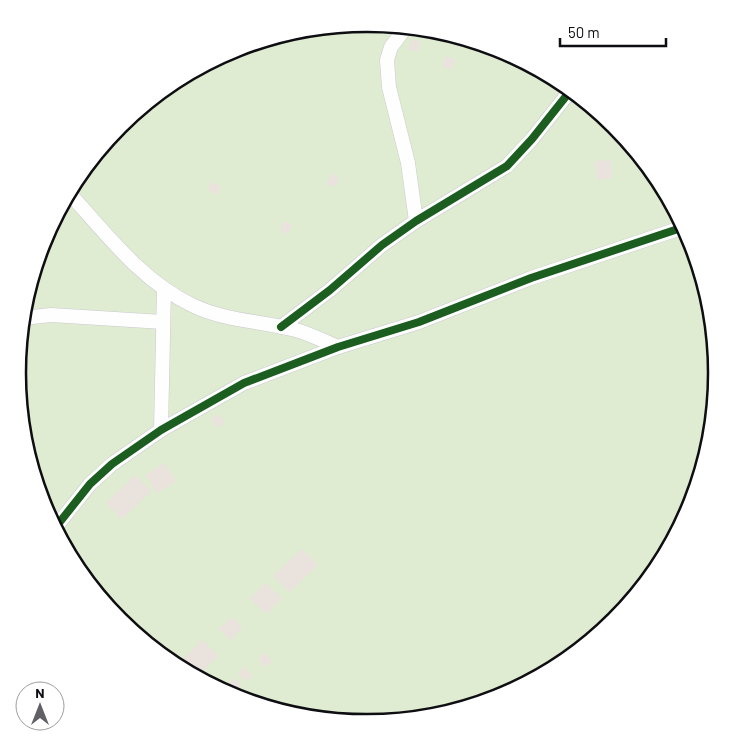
<svg xmlns="http://www.w3.org/2000/svg" width="735" height="746" font-family="Barlow,sans-serif">
	<rect width="100%" height="100%" fill="#fbfafc"/>
	<circle fill="#dfecd1" cx="368" cy="373" r="349"/>
	<g fill="#eae2dd">
		<path d="M413 39 421 42 417 52 408 49Z"/>
		<path d="M446 56 455 60 451 70 442 66Z"/>
		<path d="M536 68 548 74 545 79 534 72Z"/>
		<path d="M611 160 612 178 597 180 595 161Z"/>
		<path d="M331 174 339 177 336 187 327 184Z"/>
		<path d="M211 182 221 186 217 195 208 190Z"/>
		<path d="M284 221 292 224 289 234 280 231Z"/>
		<path d="M40 258 47 266 39 271 36 267Z"/>
		<path d="M218 414 225 422 218 428 211 419Z"/>
		<path d="M164 463 176 481 157 493 145 475Z"/>
		<path d="M135 475 151 491 122 519 106 503Z"/>
		<path d="M302 549 318 565 289 592 273 576Z"/>
		<path d="M265 583 282 598 267 614 250 599Z"/>
		<path d="M232 617 242 628 230 640 219 629Z"/>
		<path d="M203 640 218 656 197 677 176 665Z"/>
		<path d="M265 653 272 662 265 667 258 659Z"/>
		<path d="M245 667 252 676 245 681 238 673Z"/>
		<path d="M235 678 242 686 235 692 228 684Z"/>
	</g>
	<g fill="none" stroke-linecap="round" stroke-linejoin="round">
		<defs>
			<g id="minor">
				<path d="M406 27 391 47 387 60 389 87 408 163 416 221"/>
				<path d="M69 193C106 233 141 281 192 305 224 321 262 321 296 330 310 334 324 341 338 347"/>
				<path d="M23 318 51 315 163 322"/>
				<path d="M281 327 330 290 382 245 416 221 507 166 532 139 571 90"/>
				<path d="M161 430 164 289"/>
				<path d="M55 528 90 484 112 464 161 430 244 383 338 347 419 322 531 278 684 227"/>
			</g>
		</defs>
		<use href="#minor" stroke="#cac9cd" stroke-width="15"/>
		<use href="#minor" stroke="#fefeff" stroke-width="14"/>
		<defs>
			<g id="cycleway">
				<path d="M281 327 330 290 382 245 416 221 507 166 532 139 571 90"/>
				<path d="M55 528 90 484 112 464 161 430 244 383 338 347 419 322 531 278 684 227"/>
			</g>
		</defs>
		<use href="#cycleway" stroke="#fff" stroke-width="11"/>
		<use href="#cycleway" stroke="#1b5e20" stroke-width="8"/>
	</g>
	<path d="M0 0H735V746H0ZM26 373a341 341 0 1 1 682 0a341 341 0 1 1-682 0Z" fill="#fff" fill-rule="evenodd"/>
	<path fill="none" stroke="#0e0d12" stroke-width="2.5" d="M26 373a341 341 0 1 1 682 0a341 341 0 1 1-682 0Z"/>
	<g transform="translate(40 706)"><circle r="24" fill="#ffffff" stroke="#9f9ea0"/>
	<path d="M0-4L9 19L0 12L-9 19Z" fill="#616064"/>
	<text y="-8" font-size="14" font-weight="bold" text-anchor="middle" fill="#0e0d12">N</text>
	</g>
	<path d="M560 38v8h106v-8" fill="none" stroke="#0e0d12" stroke-width="2.5"/>
	<text x="568" y="38" font-size="15" fill="#0e0d12" stroke="#ffffff" stroke-width="4" paint-order="stroke">50 m</text>
</svg>
